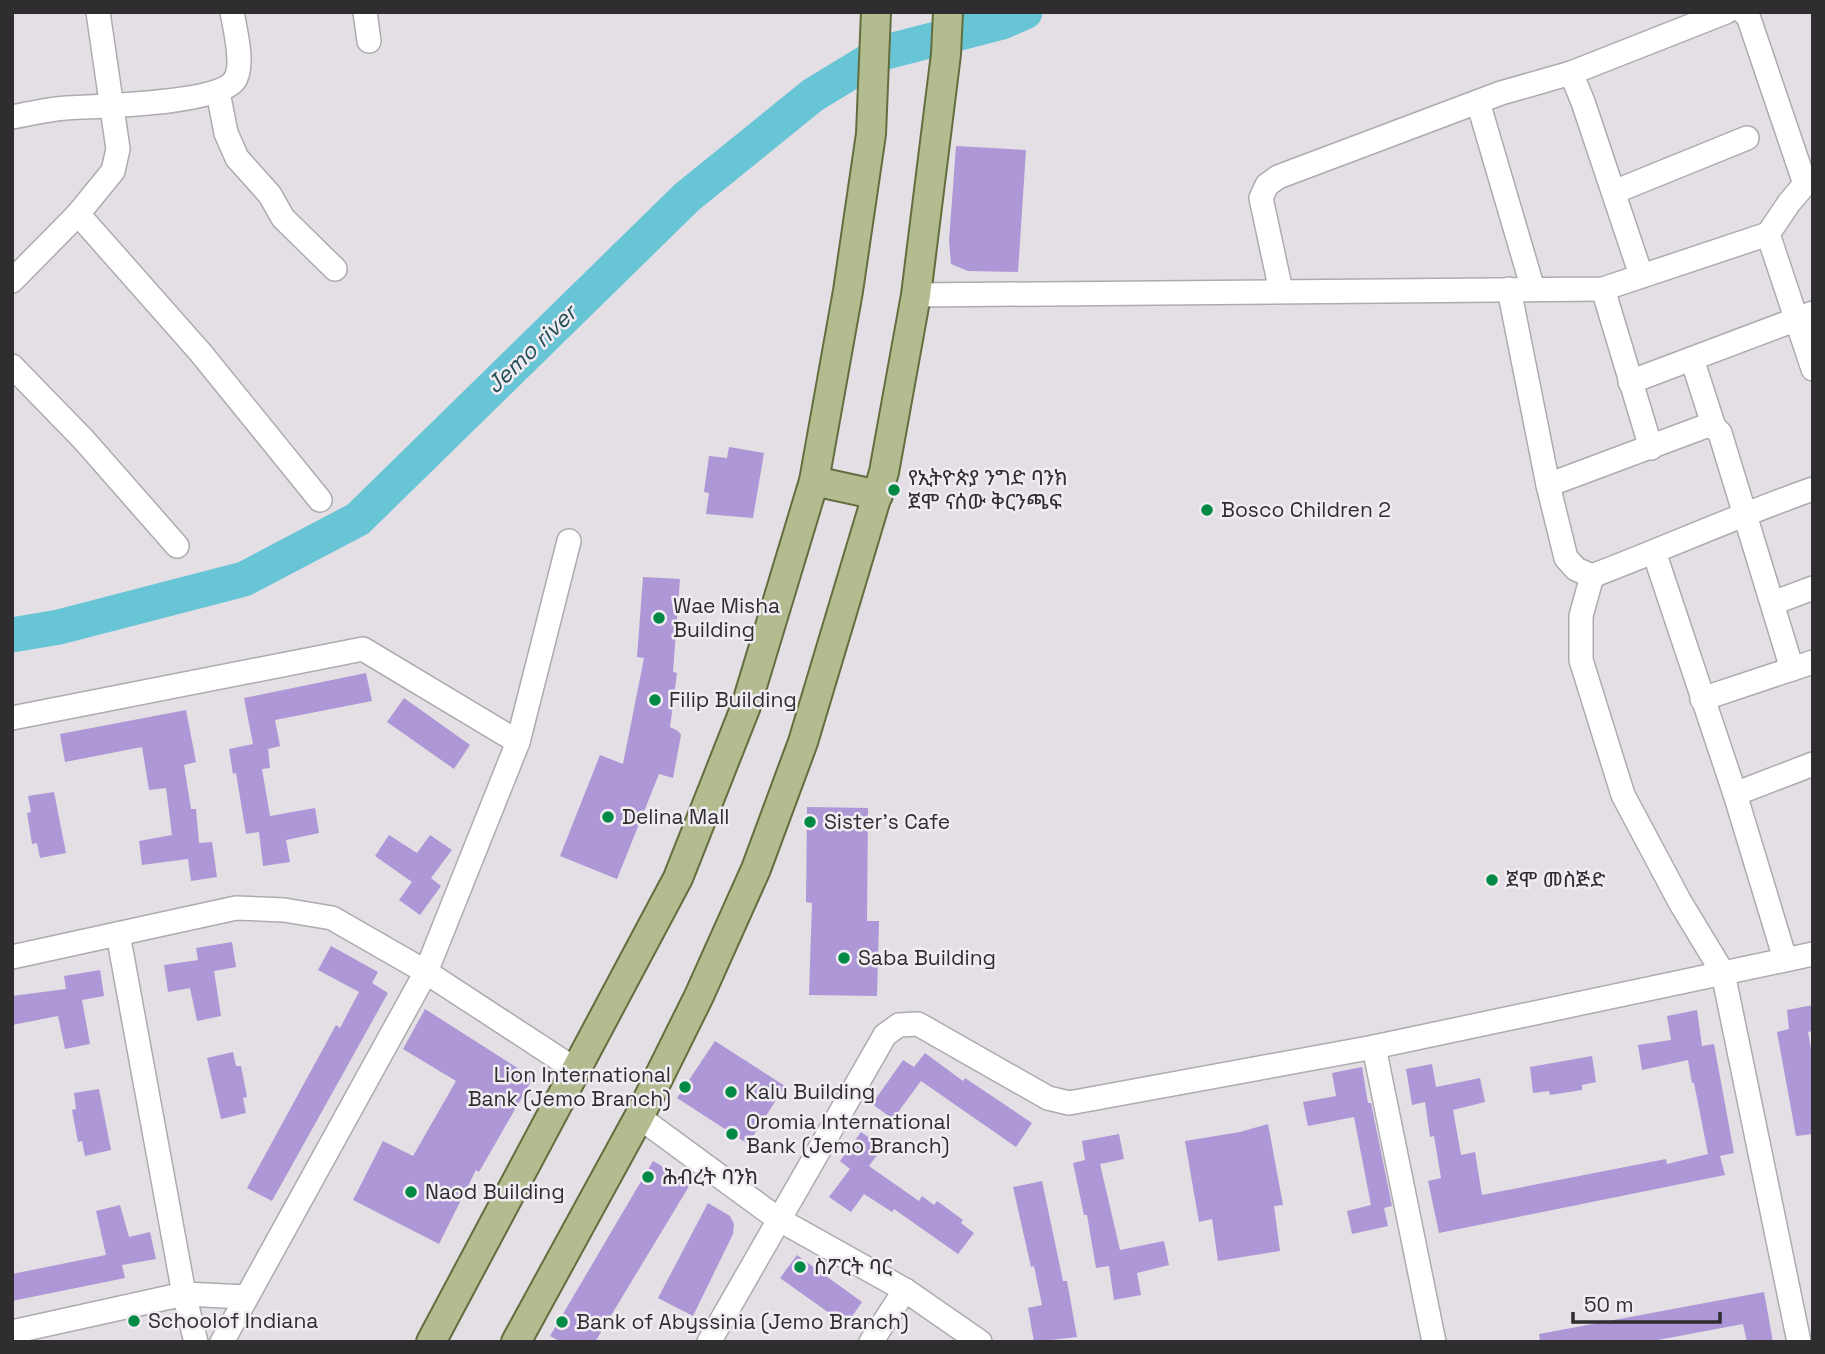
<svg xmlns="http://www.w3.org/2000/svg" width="1825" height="1354" font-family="'Space Grotesk','Noto Sans Ethiopic',sans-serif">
	<rect width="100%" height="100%" fill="#e3dfe5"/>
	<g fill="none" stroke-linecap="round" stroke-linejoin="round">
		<path stroke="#67c5d6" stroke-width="35" d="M12 635 59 627 244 579 358 519 687 197 813 95 882 53 1002 22 1025 12"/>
	</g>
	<g fill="#ad97d6">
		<path d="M956 146 1026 150 1018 272 968 271 951 264 949 241Z"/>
		<path d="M729 447 764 453 753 518 706 514 709 493 704 492 709 456 727 458Z"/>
		<path d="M643 577 680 579 673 672 677 673 670 727 678 731 681 735 673 778 659 774 617 879 560 856 600 755 623 764 644 658 637 657Z"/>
		<path d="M366 673 372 701 275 720 280 746 268 749 270 768 262 769 270 816 315 808 319 833 286 840 290 862 263 866 259 832 246 834 236 773 233 774 229 749 253 744 244 698Z"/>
		<path d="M404 698 470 745 454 769 387 722Z"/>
		<path d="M186 710 196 762 184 765 191 809H196L199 843 212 842 217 877 191 881 188 859 142 865 139 841 172 835 166 788 149 790 142 747 65 762 60 734Z"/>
		<path d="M54 792 66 853 40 858 37 843 32 844 27 813 31 812 28 796Z"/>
		<path d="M807 807 868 808 867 921H879L877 996 809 995 812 903 806 902Z"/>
		<path d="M389 835 417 853 430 835 452 850 431 878 441 886 420 915 399 900 412 882 375 856Z"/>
		<path d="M232 942 236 967 214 971 221 1016 197 1021 190 988 168 992 164 965 198 960 196 948Z"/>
		<path d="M331 946 378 972 372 983 388 993 272 1201 247 1188 336 1025 340 1028 359 992 318 970Z"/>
		<path d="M100 970 104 996 82 1000 90 1044 65 1049 58 1016 12 1025V996L66 989 64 976Z"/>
		<path d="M1813 1005V1031L1808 1032 1813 1060V1134L1796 1136 1777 1032 1789 1029 1787 1010Z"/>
		<path d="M425 1009 533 1078 479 1172 476 1170 439 1244 353 1200 383 1141 413 1156 456 1081 403 1049Z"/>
		<path d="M1697 1010 1702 1046 1714 1044 1734 1153 1720 1156 1725 1175 1439 1233 1428 1181 1441 1178 1434 1136 1430 1137 1425 1102 1412 1105 1406 1069 1432 1064 1436 1087 1480 1078 1485 1102 1453 1110 1461 1155 1475 1152 1482 1195 1666 1159 1667 1164 1708 1154 1694 1083H1692L1688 1060 1642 1070 1638 1045 1671 1040 1667 1016Z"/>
		<path d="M715 1041 785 1086 748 1144 677 1098Z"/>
		<path d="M233 1052 236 1066H241L247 1097 243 1098 246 1113 221 1119 207 1058Z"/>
		<path d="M925 1053 963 1081 965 1078 1032 1123 1016 1147 921 1081 893 1119 872 1104 903 1060 914 1067Z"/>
		<path d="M1592 1056 1596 1082 1582 1085V1090L1550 1095 1549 1091 1533 1093 1530 1067Z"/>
		<path d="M1362 1067 1368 1103H1371L1392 1206 1384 1208 1388 1226 1352 1234 1347 1211 1371 1205 1354 1117 1308 1126 1303 1102 1336 1096 1332 1073Z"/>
		<path d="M99 1089 111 1150 85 1156 82 1141 78 1142 72 1110 76 1109 74 1093Z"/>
		<path d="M1268 1124 1283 1205 1274 1206 1280 1251 1218 1261 1212 1219 1199 1222 1185 1141 1240 1132Z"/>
		<path d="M861 1132 883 1147 869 1166 919 1201 922 1196 934 1205 937 1201 963 1220 961 1223 974 1233 958 1254 894 1209 892 1212 864 1194 851 1212 829 1197 850 1169 840 1161Z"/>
		<path d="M1119 1134 1124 1159 1100 1164 1120 1250 1164 1241 1169 1265 1137 1273 1141 1295 1114 1300 1109 1266 1096 1268 1087 1215H1084L1073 1163 1085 1160 1082 1141Z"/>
		<path d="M653 1161 691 1183 595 1342H561L550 1336Z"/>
		<path d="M1042 1181 1063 1281H1067L1077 1337 1034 1342 1028 1308 1042 1305 1034 1266 1031 1267 1013 1187Z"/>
		<path d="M708 1203 730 1216 734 1224 733 1234 693 1316 658 1298Z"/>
		<path d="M120 1205 129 1237 150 1232 156 1259 122 1265 125 1278 12 1301V1274L106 1255 96 1211Z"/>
		<path d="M797 1255 862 1302 846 1325 780 1278Z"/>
		<path d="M1764 1292 1773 1342H1747L1743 1324 1647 1342H1540L1539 1334Z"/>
	</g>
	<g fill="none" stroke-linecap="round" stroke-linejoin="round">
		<defs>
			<g id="minor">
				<path d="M365 12 369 41"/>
				<path d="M1743 12 1748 16 1805 184"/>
				<path d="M1571 73 1583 102 1641 275"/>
				<path d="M218 92 226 133 237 158 270 195 283 218 335 269"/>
				<path d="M1478 102 1533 289"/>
				<path d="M12 117C30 114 48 109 66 108 97 106 216 104 234 81 245 67 235 29 232 12"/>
				<path d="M1614 192 1747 138"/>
				<path d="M78 214 200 352 320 500"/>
				<path d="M1768 234 1813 369"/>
				<path d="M12 281 78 214 113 171 118 149 98 12"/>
				<path d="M1509 289 1548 485 1566 558 1576 569 1592 576C1666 548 1738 515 1813 489"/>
				<path d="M1603 289 1651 448"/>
				<path d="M1281 291 1261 198 1267 185 1278 177 1501 93 1571 73 1726 12"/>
				<path d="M916 295 1603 289 1768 234 1789 203 1805 184 1813 180"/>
				<path d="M1692 359 1714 427"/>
				<path d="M12 366 84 440 177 546"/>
				<path d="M1630 382 1813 313"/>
				<path d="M1548 485 1706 426 1714 427 1720 433 1792 669"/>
				<path d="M1654 552 1735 794 1785 959"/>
				<path d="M1592 576 1581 616V660L1623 795 1680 902 1723 973 1799 1342"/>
				<path d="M1773 603 1813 588"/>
				<path d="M1702 699 1813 662"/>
				<path d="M12 718 363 649 518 742"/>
				<path d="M1735 794 1813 764"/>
				<path d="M118 934 184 1294 196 1342"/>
				<path d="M12 957 236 908 284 910 332 918 426 972 576 1070"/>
				<path d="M1374 1047 1434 1342"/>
				<path d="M639 1117 778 1219 905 1290 980 1342"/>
				<path d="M12 1332 184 1294 246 1297"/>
				<path d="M222 1342 426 972 518 742 569 541"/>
				<path d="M709 1342 885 1035 899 1025 918 1024 1048 1098 1069 1103 1374 1047 1813 954"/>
				<path d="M871 1342 905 1290"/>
			</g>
			<g id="major">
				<path d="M814 481 878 495"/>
				<path d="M431 1342 678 878 746 706 814 481 848 291 871 134 876 12"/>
				<path d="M516 1342 639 1117 699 996 756 869 803 742 884 472 916 295 946 54 948 12"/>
			</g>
		</defs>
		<use href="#minor" stroke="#aeabb0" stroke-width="26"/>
		<use href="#major" stroke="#646d3d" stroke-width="32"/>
		<use href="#minor" stroke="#fff" stroke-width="23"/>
		<use href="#major" stroke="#b3bc8f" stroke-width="28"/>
	</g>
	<g fill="#028945" stroke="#f0ecf2" stroke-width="2.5">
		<circle cx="894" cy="490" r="7"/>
		<circle cx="1207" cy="510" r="7"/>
		<circle cx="659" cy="618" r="7"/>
		<circle cx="655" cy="700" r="7"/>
		<circle cx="608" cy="817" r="7"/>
		<circle cx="810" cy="822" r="7"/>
		<circle cx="1492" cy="880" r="7"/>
		<circle cx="844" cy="958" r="7"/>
		<circle cx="685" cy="1087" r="7"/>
		<circle cx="731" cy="1092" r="7"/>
		<circle cx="732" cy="1134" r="7"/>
		<circle cx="648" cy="1177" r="7"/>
		<circle cx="411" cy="1192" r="7"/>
		<circle cx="800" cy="1267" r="7"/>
		<circle cx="134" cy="1321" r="7"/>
		<circle cx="562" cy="1322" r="7"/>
	</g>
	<g text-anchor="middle" stroke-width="5" stroke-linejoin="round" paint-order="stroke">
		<g font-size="21" fill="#2f2d2f" stroke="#f0ecf2" text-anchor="start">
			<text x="908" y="485">የኢትዮጵያ ንግድ ባንክ<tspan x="908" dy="24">ጀሞ ናሰው ቅርንጫፍ</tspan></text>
			<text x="1221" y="517">Bosco Children 2</text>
			<text x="673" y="613">Wae Misha<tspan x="673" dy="24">Building</tspan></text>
			<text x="669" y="707">Filip Building</text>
			<text x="622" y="824">Delina Mall</text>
			<text x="824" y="829">Sister's Cafe</text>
			<text x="1506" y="887">ጀሞ መስጅድ</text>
			<text x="858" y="965">Saba Building</text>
			<text x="671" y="1082" text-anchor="end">Lion International<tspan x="671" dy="24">Bank (Jemo Branch)</tspan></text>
			<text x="745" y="1099">Kalu Building</text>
			<text x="746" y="1129">Oromia International<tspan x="746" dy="24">Bank (Jemo Branch)</tspan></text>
			<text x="662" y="1184">ሕብረት ባንክ</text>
			<text x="425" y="1199">Naod Building</text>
			<text x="814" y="1274">ስፖርት ባር</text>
			<text x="148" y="1328">Schoolof Indiana</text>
			<text x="576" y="1329">Bank of Abyssinia (Jemo Branch)</text>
		</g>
		<g font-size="23" font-style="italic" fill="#255057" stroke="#f0ecf2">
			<text transform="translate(531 349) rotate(-44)" y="8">Jemo river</text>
		</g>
	</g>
	<rect width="1825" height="1354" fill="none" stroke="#2f2d2f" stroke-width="28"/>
	<path d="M1573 1312v10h147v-10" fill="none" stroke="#2f2d2f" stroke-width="3.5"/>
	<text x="1584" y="1312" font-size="21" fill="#2f2d2f" stroke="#f0ecf2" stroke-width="5" paint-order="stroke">50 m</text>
</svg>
